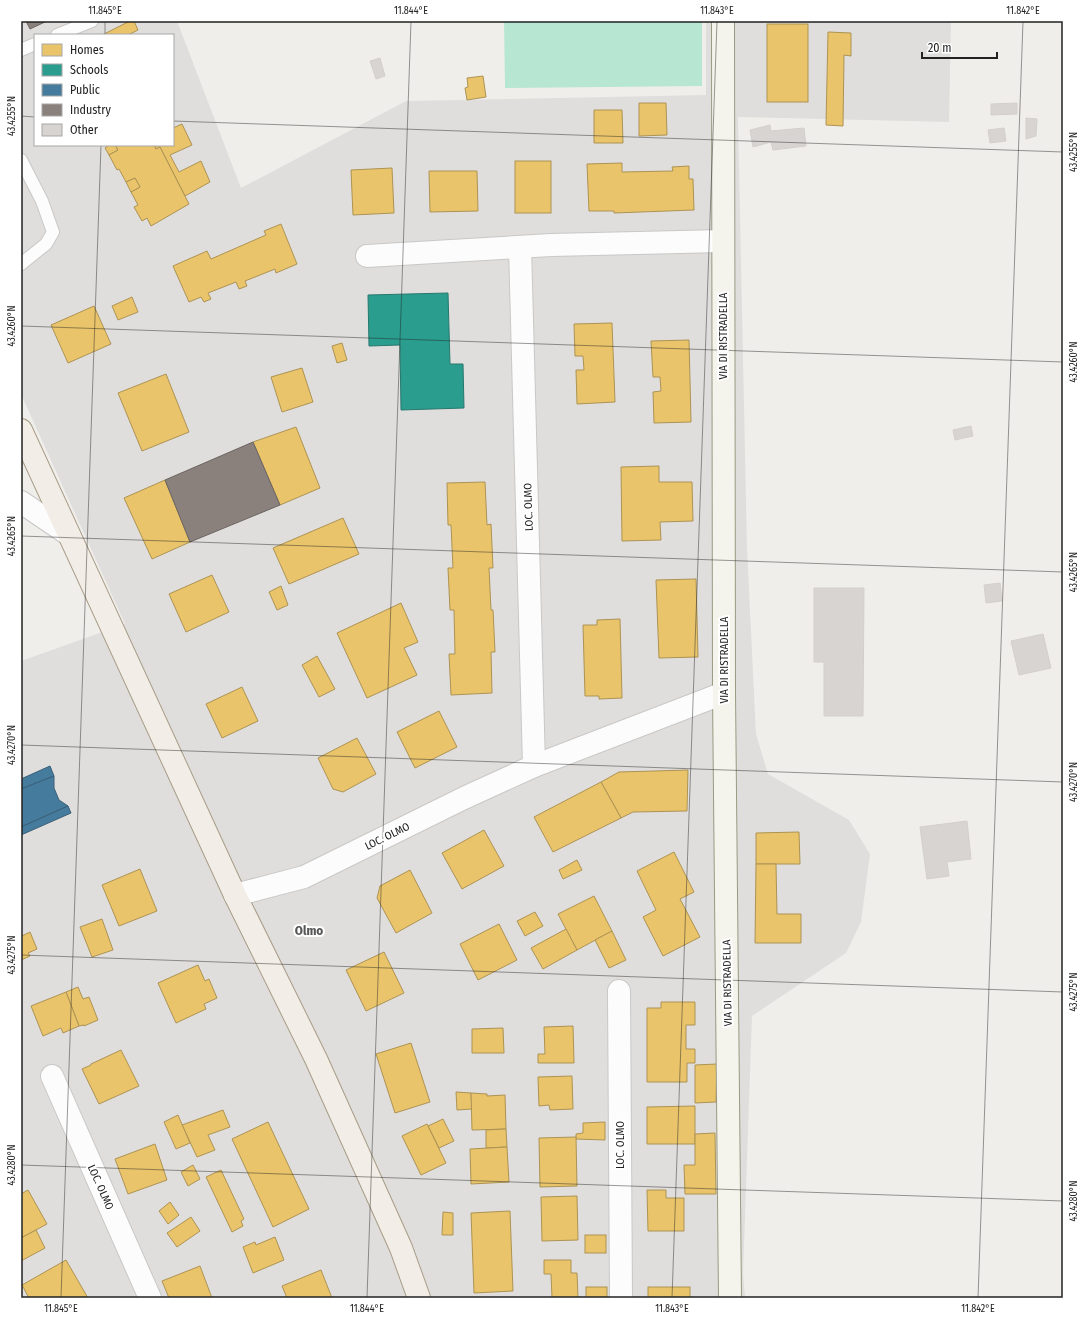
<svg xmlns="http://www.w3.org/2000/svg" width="1084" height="1319" font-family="'Fira Sans Condensed',sans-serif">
	<rect width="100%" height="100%" fill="#f0eeeb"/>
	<path fill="#dfdedc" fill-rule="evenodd" d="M21 21H177L241 188 406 101 706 95V21H951L949 122 738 117 747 549 756 734 768 774 849 820 870 854 861 922 846 953 752 1016 743 1273 745 1298H21V661L125 624 21 394ZM35 35H173V145H35Z"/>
	<path fill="#b7e6d2" d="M504 21H702V86L505 88Z"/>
	<g fill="#e9c46a" stroke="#ad9354">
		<path d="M130 21H134L138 30 128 35H102Z"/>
		<rect x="767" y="24" width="41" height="78"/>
		<path d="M828 32 851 33V56L844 55 843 126 826 125Z"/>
		<path d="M483 76 486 97 467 100 465 88 468 87 467 78Z"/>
		<path d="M639 103H666L667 135 639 136Z"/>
		<path d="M594 110H622L623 143H594Z"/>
		<path d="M182 124 192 145 170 155 179 172 201 161 210 182 185 196 160 147 156 149 154 145H173V128Z"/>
		<path d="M109 145H115L118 150 109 155 105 148Z"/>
		<path d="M115 145H154L156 149 160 147 189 204 151 226 147 218 142 221 134 207 138 205 131 192 140 187 135 178 126 182 119 169 117 170 109 155 118 150Z"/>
		<rect x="515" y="161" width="36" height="52"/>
		<path d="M622 163V172L673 171 672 167 689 166V179H693L694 210 614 213V211H589L587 164Z"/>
		<path d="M392 168 394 213 353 215 351 170Z"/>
		<path d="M429 171H477L478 211 430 212Z"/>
		<path d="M135 178 140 187 131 192 126 182Z"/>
		<path d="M281 224 297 264 276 273 275 269 245 281 247 286 239 289 236 282 208 293 211 299 204 302 201 297 189 302 173 266 207 251 211 259 266 235 264 231Z"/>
		<path d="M132 297 138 312 118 320 112 306Z"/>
		<path d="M94 306 111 344 68 363 51 325Z"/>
		<path d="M612 323 615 402 577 404 576 370H584L583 356H575L574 324Z"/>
		<path d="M689 340 691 422 654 423 653 392 661 391 660 377H653L651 341Z"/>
		<path d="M342 343 347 360 337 363 332 346Z"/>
		<path d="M302 368 313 402 282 412 271 377Z"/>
		<path d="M166 374 189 432 142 451 118 393Z"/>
		<path d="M296 427 320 488 280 505 253 442Z"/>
		<path d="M659 466V482H692L693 521 660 522 661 540 622 541 621 467Z"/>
		<path d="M165 480 190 542 152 559 124 498Z"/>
		<path d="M485 482 487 525 491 524 493 568H489L491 610H493L495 652H491L492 693 451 695 449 654H455L454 610H450L448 568H453L451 525H448L447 483Z"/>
		<path d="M343 518 359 554 289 584 273 548Z"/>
		<path d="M212 575 229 612 186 632 169 594Z"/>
		<path d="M696 579 698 657 659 658 656 580Z"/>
		<path d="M281 586 288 605 277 610 269 592Z"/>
		<path d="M401 603 418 642 404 648 417 675 367 698 337 633Z"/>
		<path d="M620 619 622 698 599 699V696H585L583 625H597V620Z"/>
		<path d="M317 656 335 689 319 697 302 665Z"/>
		<path d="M242 687 258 721 222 738 206 704Z"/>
		<path d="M439 711 457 747 415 768 397 732Z"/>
		<path d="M357 738 376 774 343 792 333 789 318 758Z"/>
		<path d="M688 770 687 811 633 812 621 818 601 782 619 772Z"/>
		<path d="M601 782 621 818 553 852 534 817Z"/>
		<path d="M484 830 504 866 462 889 442 853Z"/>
		<path d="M799 832 800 864H756V833Z"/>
		<path d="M674 852 694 892 680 899 700 937 663 956 643 917 656 910 637 871Z"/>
		<path d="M577 860 582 870 563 879 559 870Z"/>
		<path d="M756 864H776L777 914H801V943H755Z"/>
		<path d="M140 869 157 911 119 926 102 885Z"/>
		<path d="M410 870 432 913 396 933 377 898 380 886Z"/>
		<path d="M594 896 612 931 577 950 558 914Z"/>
		<path d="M535 912 543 926 525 936 517 921Z"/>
		<path d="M102 919 113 950 92 957 80 927Z"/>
		<path d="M499 924 517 960 478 980 460 944Z"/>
		<path d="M566 929 577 950 543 969 531 948Z"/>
		<path d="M612 931 626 960 609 968 595 940Z"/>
		<path d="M30 932 37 949 28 953 30 956 21 960V934L22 936Z"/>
		<path d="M384 952 404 993 366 1011 346 970Z"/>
		<path d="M198 965 205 981 209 979 217 998 204 1004 206 1009 176 1023 158 983Z"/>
		<path d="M78 987 83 999 89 997 98 1020 84 1026V1025L79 1026 66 992Z"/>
		<path d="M66 992 79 1026 63 1033 61 1028 43 1036 31 1006Z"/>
		<path d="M661 1002H695V1025H686V1049H695V1063H687V1082H647V1008H661Z"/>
		<path d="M573 1026 574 1063H538V1054H545L544 1027Z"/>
		<path d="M503 1028 504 1053H472V1029Z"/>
		<path d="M411 1043 430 1102 395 1113 376 1054Z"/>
		<path d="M121 1050 139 1086 99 1104 82 1069 91 1065V1064Z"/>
		<path d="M717 1064 716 1102 695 1103V1065Z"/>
		<path d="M572 1076 573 1109 550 1110 549 1105 539 1106 538 1077Z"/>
		<path d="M456 1092 471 1093 472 1109 457 1110Z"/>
		<path d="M471 1093 487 1094V1096L505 1095 506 1129 472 1130Z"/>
		<path d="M695 1106V1144H647V1107Z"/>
		<path d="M223 1110 230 1127 208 1135 215 1150 197 1157 182 1125Z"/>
		<path d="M178 1115 190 1143 176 1149 164 1122Z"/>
		<path d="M443 1119 454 1141 439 1148 428 1126Z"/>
		<path d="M268 1122 309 1209 273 1227 232 1139Z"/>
		<path d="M605 1122V1140L576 1139V1134L583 1133V1123Z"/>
		<path d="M427 1124 446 1163 421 1175 402 1136Z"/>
		<path d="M506 1129 507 1147 486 1148V1130Z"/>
		<path d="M715 1133 716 1194H685L684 1165H695V1134Z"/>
		<path d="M576 1137 577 1186 540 1187 539 1138Z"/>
		<path d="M155 1144 167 1180 128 1194 115 1159Z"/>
		<path d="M507 1147 509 1182 471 1184 470 1149Z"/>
		<path d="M193 1165 200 1179 188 1186 181 1172Z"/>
		<path d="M221 1170 244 1219 241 1221 243 1226 232 1232 206 1177Z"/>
		<path d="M28 1190 47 1224 21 1238V1194Z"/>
		<path d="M647 1190H666V1198H684V1231H648Z"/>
		<path d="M577 1196 578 1240 542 1241 541 1197Z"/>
		<path d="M170 1202 179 1215 168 1224 159 1211Z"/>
		<path d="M510 1211 513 1291 474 1293 471 1213Z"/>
		<path d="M443 1212 453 1213V1235H442Z"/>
		<path d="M191 1217 200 1231 177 1247 167 1233Z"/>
		<path d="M36 1230 45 1248 21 1261V1238Z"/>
		<rect x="585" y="1235" width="21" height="18"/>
		<path d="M275 1237 284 1260 253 1273 243 1247 255 1242 256 1245Z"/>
		<path d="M66 1260 88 1298H29L22 1285Z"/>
		<path d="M544 1260H571V1273H577L578 1298H552L551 1274H544Z"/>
		<path d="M200 1266 212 1298H169L162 1281Z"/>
		<path d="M321 1270 332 1298H287L282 1286Z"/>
		<rect x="586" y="1287" width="21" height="11"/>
		<rect x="648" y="1287" width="42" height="11"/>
	</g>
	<path fill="#2a9d8f" stroke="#28786e" d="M448 293 450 364H463L464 408 401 410 400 345 369 346 368 295Z"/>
	<g fill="#457b9d" stroke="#3a6078">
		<path d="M50 766 54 776 21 789V779Z"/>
		<path d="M54 776V788L59 800 68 806 21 827V789Z"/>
		<path d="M68 806 71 813 21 835V827Z"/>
	</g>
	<g fill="#8a817c" stroke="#6b6461">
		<path d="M26 21H47L30 29Z"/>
		<path d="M253 442 280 505 190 542 165 480Z"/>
	</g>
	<g fill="#d7d4d2" stroke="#d3d0cc">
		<path d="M380 58 385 76 376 79 370 61Z"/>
		<path d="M1017 103V114L991 115V104Z"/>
		<path d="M1026 118 1037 119 1036 136 1026 139Z"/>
		<path d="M770 125 771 131 804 128 806 146 773 150 771 142 753 147 750 130Z"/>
		<path d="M1004 128 1006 141 990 143 988 130Z"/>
		<path d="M971 426 973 436 955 440 953 430Z"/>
		<path d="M1000 583 1002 601 986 603 984 585Z"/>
		<path d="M814 588H864L863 716H824V662H814Z"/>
		<path d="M1043 634 1051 668 1019 675 1011 641Z"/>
		<path d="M967 821 971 859 947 862 949 876 927 879 920 827Z"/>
	</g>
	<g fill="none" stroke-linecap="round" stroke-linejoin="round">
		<defs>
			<g id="lane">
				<path d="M57 35 92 21"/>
				<path d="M21 50 35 44"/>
				<path d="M21 160 42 201 53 232 46 244 21 264"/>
			</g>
			<g id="street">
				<path d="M520 247 534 766"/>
				<path d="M367 256 551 245 723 241"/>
				<path d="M21 502 68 534"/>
				<path d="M235 895 304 877 464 798 534 766 724 693"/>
				<path d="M619 991 621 1298"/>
				<path d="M52 1076 150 1298"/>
			</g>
			<path id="secondary" d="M723 21 724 693 730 1298"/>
			<path id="primary" d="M21 430 235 895 316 1059 401 1248 419 1298"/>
		</defs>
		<use href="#lane" stroke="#c9c8c7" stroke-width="14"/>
		<use href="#street" stroke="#c9c8c7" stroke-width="24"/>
		<use href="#secondary" stroke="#999a82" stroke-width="24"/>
		<use href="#primary" stroke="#a79c86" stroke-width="24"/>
		<use href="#lane" stroke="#fdfcfc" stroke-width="12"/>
		<use href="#street" stroke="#fdfcfc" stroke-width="22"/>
		<use href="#secondary" stroke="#f4f4ed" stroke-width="22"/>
		<use href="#primary" stroke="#f3ede7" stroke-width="22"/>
	</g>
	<path fill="none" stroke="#222" stroke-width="1" stroke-opacity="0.45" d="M105 35V21M21 116 35 117M173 121 1063 152M21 326 1063 362M21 536 1063 572M21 745 1063 782M21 955 1063 992M21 1165 1063 1201M61 1298 101 145M367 1298 411 21M672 1298 717 21M978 1298 1023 21"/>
	<g text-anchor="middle" stroke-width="4" stroke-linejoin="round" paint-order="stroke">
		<g font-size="11" fill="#222" stroke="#fff">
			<text transform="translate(723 336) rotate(-90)" y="4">VIA DI RISTRADELLA</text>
			<text transform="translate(528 507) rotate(-92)" y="4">LOC. OLMO</text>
			<text transform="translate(724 660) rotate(-90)" y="4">VIA DI RISTRADELLA</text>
			<text transform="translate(387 836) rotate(-26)" y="4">LOC. OLMO</text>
			<text transform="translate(727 983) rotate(-91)" y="4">VIA DI RISTRADELLA</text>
			<text transform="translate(620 1145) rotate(-90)" y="4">LOC. OLMO</text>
			<text transform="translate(101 1187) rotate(66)" y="4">LOC. OLMO</text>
		</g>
		<g font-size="13" font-weight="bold" fill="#555" stroke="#fff">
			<text x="309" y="935">Olmo</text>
		</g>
	</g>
	<rect width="1084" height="1319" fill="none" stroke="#ffffff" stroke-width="44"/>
	<rect x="34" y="34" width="140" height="112" fill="#ffffff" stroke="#a7a7a7"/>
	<rect x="42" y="44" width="20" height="12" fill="#e9c46a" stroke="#a7a7a7"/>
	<text x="70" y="54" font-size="12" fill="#222222">Homes</text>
	<rect x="42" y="64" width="20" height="12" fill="#2a9d8f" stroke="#a7a7a7"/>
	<text x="70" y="74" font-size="12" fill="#222222">Schools</text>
	<rect x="42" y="84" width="20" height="12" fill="#457b9d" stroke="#a7a7a7"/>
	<text x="70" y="94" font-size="12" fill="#222222">Public</text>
	<rect x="42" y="104" width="20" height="12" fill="#8a817c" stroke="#a7a7a7"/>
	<text x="70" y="114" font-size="12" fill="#222222">Industry</text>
	<rect x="42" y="124" width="20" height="12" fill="#d7d4d2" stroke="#a7a7a7"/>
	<text x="70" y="134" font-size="12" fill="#222222">Other</text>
	<path d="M922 52v6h75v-6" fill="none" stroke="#222222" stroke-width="2"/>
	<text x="928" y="52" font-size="12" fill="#222222" stroke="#ffffff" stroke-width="3" paint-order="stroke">20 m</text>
	<rect x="22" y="22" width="1040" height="1275" fill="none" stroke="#222" stroke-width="1.5"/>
	<g font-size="10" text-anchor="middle" fill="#222">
		<text x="105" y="14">11.845°E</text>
		<text x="411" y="14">11.844°E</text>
		<text x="717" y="14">11.843°E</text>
		<text x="1023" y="14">11.842°E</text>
		<text transform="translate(11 116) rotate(-90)" y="4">43.4255°N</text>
		<text transform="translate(1073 152) rotate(-90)" y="4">43.4255°N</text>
		<text transform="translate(11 326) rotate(-90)" y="4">43.4260°N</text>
		<text transform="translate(1073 362) rotate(-90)" y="4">43.4260°N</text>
		<text transform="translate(11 536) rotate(-90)" y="4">43.4265°N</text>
		<text transform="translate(1073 572) rotate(-90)" y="4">43.4265°N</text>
		<text transform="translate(11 745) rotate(-90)" y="4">43.4270°N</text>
		<text transform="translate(1073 782) rotate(-90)" y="4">43.4270°N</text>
		<text transform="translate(11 955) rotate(-90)" y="4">43.4275°N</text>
		<text transform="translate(1073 992) rotate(-90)" y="4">43.4275°N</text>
		<text transform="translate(11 1165) rotate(-90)" y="4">43.4280°N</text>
		<text transform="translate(1073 1201) rotate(-90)" y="4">43.4280°N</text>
		<text x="61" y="1312">11.845°E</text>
		<text x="367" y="1312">11.844°E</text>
		<text x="672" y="1312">11.843°E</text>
		<text x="978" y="1312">11.842°E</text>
	</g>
</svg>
